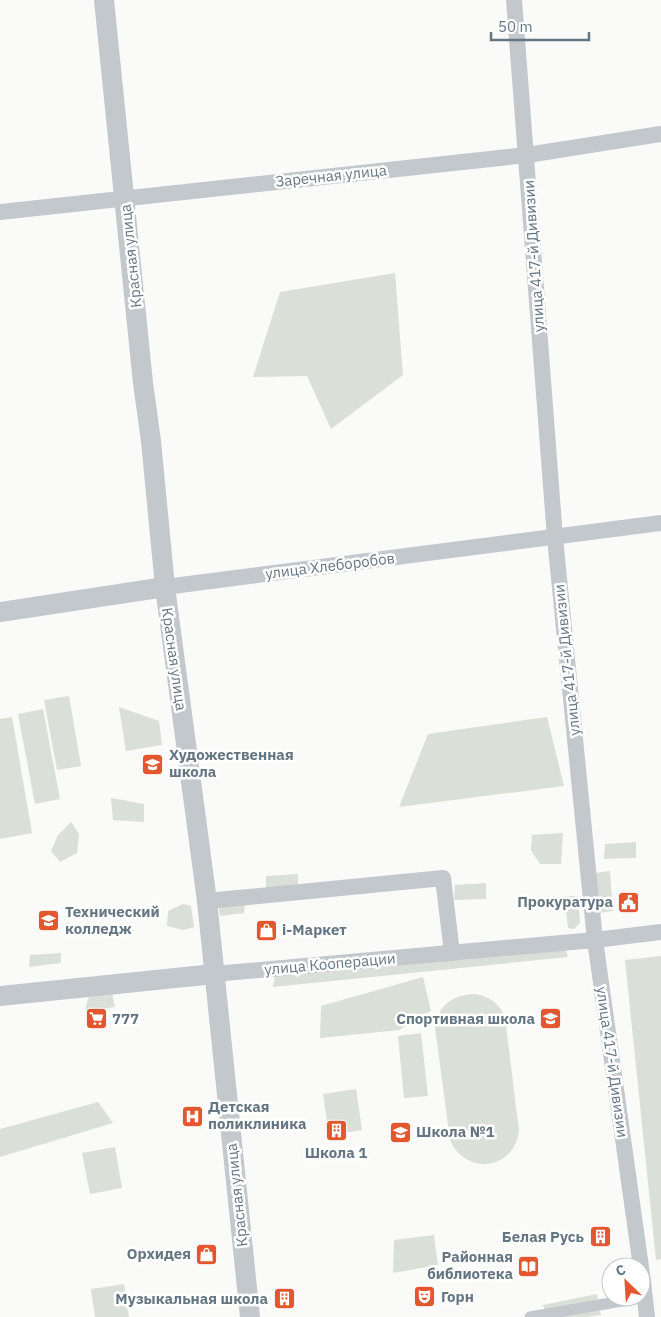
<svg xmlns="http://www.w3.org/2000/svg" width="661" height="1317" font-family="'IBM Plex Sans',sans-serif">
	<rect width="100%" height="100%" fill="#fafaf8"/>
	<g fill="#dadfd7">
		<path d="M395 273 403 375 331 429 307 376 253 377 280 292Z"/>
		<path d="M69 696 81 766 57 770 44 700Z"/>
		<path d="M119 707 159 721 162 745 126 751Z"/>
		<path d="M43 709 60 799 35 804 18 714Z"/>
		<path d="M12 717 32 833 0 839V719Z"/>
		<path d="M547 717 564 786 399 807 428 734Z"/>
		<path d="M111 798 144 804V822L113 820Z"/>
		<path d="M71 822 79 834 77 853 60 862 51 851 58 835Z"/>
		<path d="M563 833 561 864H540L531 850 532 835Z"/>
		<path d="M636 842V858L604 859 605 844Z"/>
		<path d="M610 871 613 911 598 913 595 873Z"/>
		<path d="M298 874V889L266 891V876Z"/>
		<path d="M486 883V899L454 900 455 885Z"/>
		<path d="M564 896H578L580 923 574 929 568 928Z"/>
		<path d="M245 901 244 913 220 916 218 902Z"/>
		<path d="M183 904 191 906 194 927 183 930 167 926 168 911Z"/>
		<path d="M565 947 568 957 273 987 275 974Z"/>
		<path d="M61 953V963L29 967 30 955Z"/>
		<path d="M661 956V1259L656 1260 625 960Z"/>
		<path d="M423 977 431 1011 399 1030 320 1038 321 1006Z"/>
		<path d="M112 993 115 1007 86 1011V1006L89 997Z"/>
		<path d="M474 994C489 996 499 1003 505 1017L519 1131C514 1170 465 1176 450 1140L435 1027C438 1005 453 995 474 994Z"/>
		<path d="M421 1033 428 1096 404 1098 398 1036Z"/>
		<path d="M356 1089 362 1130 329 1135 323 1094Z"/>
		<path d="M98 1102 113 1123 0 1157V1129Z"/>
		<path d="M115 1147 122 1188 90 1194 82 1153Z"/>
		<path d="M434 1235 438 1265 393 1273 394 1240Z"/>
		<path d="M124 1284 129 1317H95L91 1289Z"/>
		<path d="M597 1294 598 1302 545 1311 543 1305Z"/>
		<path d="M599 1308 601 1315 587 1317H546Z"/>
	</g>
	<g fill="none" stroke-linecap="round" stroke-linejoin="round">
		<path stroke="#c3c8cc" stroke-width="11" d="M530 1317 645 1297"/>
		<g stroke="#c3c8cc" stroke-width="16">
			<path d="M514 0 555 538 595 940 643 1281 647 1317"/>
			<path d="M0 212 527 155 661 134"/>
			<path d="M165 587 661 523"/>
			<path d="M207 901 443 878 452 953"/>
			<path d="M214 974 595 940 661 932"/>
		</g>
		<g stroke="#c3c8cc" stroke-width="20">
			<path d="M104 0 143 383 151 441 165 587 207 901 250 1317"/>
			<path d="M0 612 165 587"/>
			<path d="M0 996 214 974"/>
		</g>
	</g>
	<defs>
		<symbol id="school-square" viewBox="-11 -11 22 22"><rect x="-9" y="-9" width="18" height="18" rx="4" fill="#e4572e" stroke="#fff"/><path d="M0-5L7-2L0 1L-7-2ZM-4 1L0 2.5L4 1V4Q0 6-4 4Z" fill="#fff"/></symbol>
		<symbol id="civic-square" viewBox="-11 -11 22 22"><rect x="-9" y="-9" width="18" height="18" rx="4" fill="#e4572e" stroke="#fff"/><path d="M-.6-6.5H3V-4.5H.6V-3L4-1V1h2V6H-6V1h2V-1L-.6-3ZM-1.2 2.5V6h2.4V2.5Z" fill="#fff"/></symbol>
		<symbol id="university-square" viewBox="-11 -11 22 22"><rect x="-9" y="-9" width="18" height="18" rx="4" fill="#e4572e" stroke="#fff"/><path d="M0-5L7-2L0 1L-7-2ZM-4 1L0 2.5L4 1V4Q0 6-4 4Z" fill="#fff"/></symbol>
		<symbol id="shop-square" viewBox="-11 -11 22 22"><rect x="-9" y="-9" width="18" height="18" rx="4" fill="#e4572e" stroke="#fff"/><path d="M-5-2.5h2.3a2.7 3.5 0 0 1 5.4 0H5L5.5 6h-11ZM-1.5-2.5h3a1.5 2.3 0 0 0-3 0Z" fill="#fff"/></symbol>
		<symbol id="supermarket-square" viewBox="-11 -11 22 22"><rect x="-9" y="-9" width="18" height="18" rx="4" fill="#e4572e" stroke="#fff"/><path d="M-6-5.5h2.5l.6 2H6L4.5 2H-2.5L-4.4-4H-6ZM-1.5 3.2a1.3 1.3 0 1 0 .1 0ZM3 3.2a1.3 1.3 0 1 0 .1 0Z" fill="#fff"/></symbol>
		<symbol id="hospital-square" viewBox="-11 -11 22 22"><rect x="-9" y="-9" width="18" height="18" rx="4" fill="#e4572e" stroke="#fff"/><path d="M-5-5h3v3.5h4V-5h3V5h-3V1.5h-4V5h-3Z" fill="#fff"/></symbol>
		<symbol id="building-square" viewBox="-11 -11 22 22"><rect x="-9" y="-9" width="18" height="18" rx="4" fill="#e4572e" stroke="#fff"/><path d="M-4-6H4V6H1V3H-1V6H-4ZM-2.5-4.3h1.7v1.8h-1.7ZM.8-4.3h1.7v1.8H.8ZM-2.5-1h1.7V.8h-1.7ZM.8-1h1.7V.8H.8Z" fill="#fff"/></symbol>
		<symbol id="library-square" viewBox="-11 -11 22 22"><rect x="-9" y="-9" width="18" height="18" rx="4" fill="#e4572e" stroke="#fff"/><path d="M-6-4Q-3-5.5-.7-3.5V5Q-3 3-6 4ZM6-4Q3-5.5 .7-3.5V5Q3 3 6 4Z" fill="#fff"/></symbol>
		<symbol id="theatre-square" viewBox="-11 -11 22 22"><rect x="-9" y="-9" width="18" height="18" rx="4" fill="#e4572e" stroke="#fff"/><path d="M-5-5.5Q0-4 5-5.5V0Q5 5 0 6Q-5 5-5 0ZM-3.3-2.5H-1v1.5H-3.3ZM1-2.5H3.3v1.5H1ZM-2.8 1Q0 5.5 2.8 1Z" fill="#fff"/></symbol>
	</defs>
	<g fill-rule="evenodd">
		<use href="#school-square" x="140" y="752" width="25" height="25"/>
		<use href="#civic-square" x="616" y="890" width="25" height="25"/>
		<use href="#university-square" x="36" y="908" width="25" height="25"/>
		<use href="#shop-square" x="254" y="918" width="25" height="25"/>
		<use href="#supermarket-square" x="84" y="1006" width="25" height="25"/>
		<use href="#school-square" x="538" y="1006" width="25" height="25"/>
		<use href="#hospital-square" x="180" y="1104" width="25" height="25"/>
		<use href="#building-square" x="324" y="1118" width="25" height="25"/>
		<use href="#school-square" x="388" y="1120" width="25" height="25"/>
		<use href="#building-square" x="588" y="1224" width="25" height="25"/>
		<use href="#shop-square" x="194" y="1242" width="25" height="25"/>
		<use href="#library-square" x="516" y="1254" width="25" height="25"/>
		<use href="#theatre-square" x="412" y="1284" width="25" height="25"/>
		<use href="#building-square" x="272" y="1286" width="25" height="25"/>
	</g>
	<g text-anchor="middle" stroke-width="5" stroke-linejoin="round" paint-order="stroke">
		<g font-size="15" fill="#657683" stroke="#fff">
			<text transform="translate(331 176) rotate(-6)" y="5">Заречная улица</text>
			<text transform="translate(131 256) rotate(-96)" y="5">Красная улица</text>
			<text transform="translate(534 256) rotate(-94)" y="5">улица 417-й Дивизии</text>
			<text transform="translate(330 566) rotate(-7)" y="5">улица Хлеборобов</text>
			<text transform="translate(174 659) rotate(82)" y="5">Красная улица</text>
			<text transform="translate(567 660) rotate(-96)" y="5">улица 417-й Дивизии</text>
			<text transform="translate(330 964) rotate(-5)" y="5">улица Кооперации</text>
			<text transform="translate(612 1062) rotate(82)" y="5">улица 417-й Дивизии</text>
			<text transform="translate(237 1195) rotate(-96)" y="5">Красная улица</text>
		</g>
		<g font-size="15" font-weight="bold" fill="#657683" stroke="#fff" text-anchor="start">
			<text x="169" y="760">Художественная<tspan x="169" dy="17">школа</tspan></text>
			<text x="613" y="907" text-anchor="end">Прокуратура</text>
			<text x="65" y="917">Технический<tspan x="65" dy="17">колледж</tspan></text>
			<text x="282" y="935">i-Маркет</text>
			<text x="112" y="1024">777</text>
			<text x="535" y="1024" text-anchor="end">Спортивная школа</text>
			<text x="208" y="1112">Детская<tspan x="208" dy="17">поликлиника</tspan></text>
			<text x="416" y="1137">Школа №1</text>
			<text x="336" y="1158" text-anchor="middle">Школа 1</text>
			<text x="584" y="1242" text-anchor="end">Белая Русь</text>
			<text x="191" y="1259" text-anchor="end">Орхидея</text>
			<text x="513" y="1262" text-anchor="end">Районная<tspan x="513" dy="17">библиотека</tspan></text>
			<text x="441" y="1302">Горн</text>
			<text x="268" y="1304" text-anchor="end">Музыкальная школа</text>
		</g>
	</g>
	<g transform="translate(626 1282) rotate(335)"><circle r="24" fill="#ffffff" stroke="#c1c8cd"/>
	<path d="M0-4L9 19L0 12L-9 19Z" fill="#e4572e"/>
	<text y="-8" font-size="14" font-weight="bold" text-anchor="middle" fill="#657683">С</text>
	</g>
	<path d="M491 32v8h98v-8" fill="none" stroke="#657683" stroke-width="2.5"/>
	<text x="498" y="32" font-size="15" fill="#657683" stroke="#ffffff" stroke-width="4" paint-order="stroke">50 m</text>
</svg>
